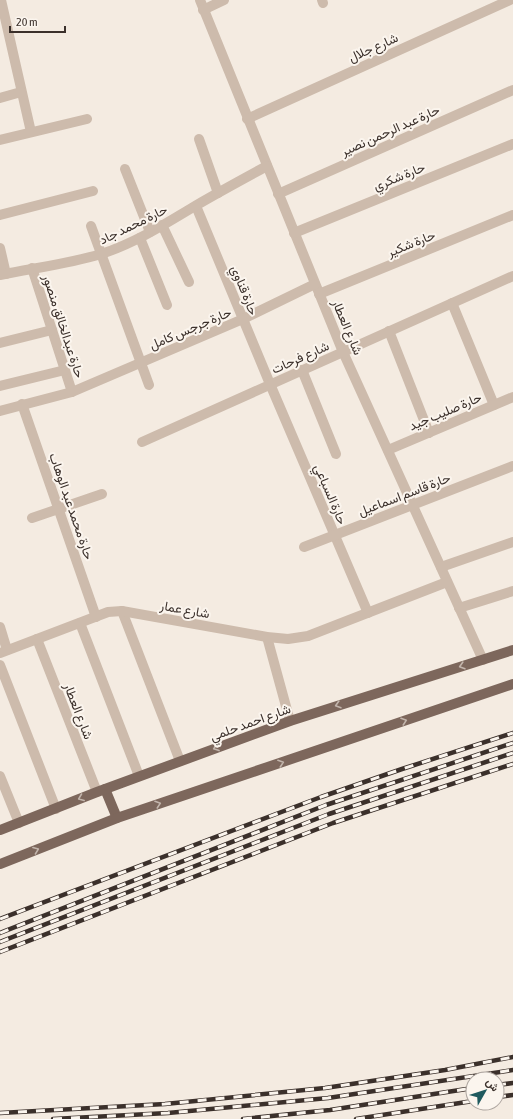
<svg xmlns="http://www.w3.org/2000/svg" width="513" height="1119" font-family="'Asap Condensed',Vazirmatn,sans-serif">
	<rect width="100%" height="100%" fill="#f4ebe1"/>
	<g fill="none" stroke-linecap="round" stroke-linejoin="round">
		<g stroke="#cdbbac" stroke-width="10">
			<path d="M1 0 31 132"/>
			<path d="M200 0 343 352 483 660"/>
			<path d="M322 0 323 3"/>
			<path d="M203 10 224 0"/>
			<path d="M0 98 21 92"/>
			<path d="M247 119 510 0"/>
			<path d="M199 139 218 193"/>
			<path d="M0 140 87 119"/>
			<path d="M125 169 150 232"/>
			<path d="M278 194 513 90"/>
			<path d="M196 206 270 384 368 613"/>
			<path d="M0 215 93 191"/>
			<path d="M162 225 189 282"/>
			<path d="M91 226 149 385"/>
			<path d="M294 233 513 144"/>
			<path d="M140 238 167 305"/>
			<path d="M0 248 6 274"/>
			<path d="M32 268 72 392"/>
			<path d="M0 275C34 268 68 264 101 254 135 243 165 224 195 206 219 192 243 179 267 166"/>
			<path d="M319 294 513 215"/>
			<path d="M452 303 494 405"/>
			<path d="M389 331 429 433"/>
			<path d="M0 343 52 330"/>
			<path d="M302 370 336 454"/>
			<path d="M0 386 65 370"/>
			<path d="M22 404 96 617"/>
			<path d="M0 411 72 392 243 319 315 284"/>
			<path d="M142 442 513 276"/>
			<path d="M388 450 513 397"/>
			<path d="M32 518 102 494"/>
			<path d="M304 547 513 466"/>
			<path d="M441 567 513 542"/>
			<path d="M459 608 513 591"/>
			<path d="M122 611 180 761"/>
			<path d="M80 623 139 776"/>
			<path d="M0 627 7 650"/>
			<path d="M267 637 290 721"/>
			<path d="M37 639 97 792"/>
			<path d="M0 653 108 612 122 611 267 637 288 639 308 636 447 582"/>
			<path d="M0 665 56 809"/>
			<path d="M0 776 19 823"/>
		</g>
		<g stroke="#7d675c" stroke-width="10">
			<path d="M105 789 117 818"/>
			<path d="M0 830 97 792 290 721 513 650"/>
			<path d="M0 864 117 818 513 684"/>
		</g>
		<defs>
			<g id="rail">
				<path d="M0 919 321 797 402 769 513 733"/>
				<path d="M0 933 326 805 513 743"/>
				<path d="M0 942 329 814 513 753"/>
				<path d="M0 952 333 823 513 764"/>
				<path d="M497 1085 513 1083"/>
				<path d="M497 1097 513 1095"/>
				<path d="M0 1113 165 1104 325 1088 445 1070 513 1057"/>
				<path d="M53 1119 168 1113 328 1098 513 1070"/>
				<path d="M243 1119 330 1110 473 1088"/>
				<path d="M356 1119 473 1101"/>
			</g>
		</defs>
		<use href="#rail" stroke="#3b302b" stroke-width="4.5"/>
		<use href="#rail" stroke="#fbf5ee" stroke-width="3" stroke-dasharray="9" stroke-linecap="butt"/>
	</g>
	<defs><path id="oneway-chevron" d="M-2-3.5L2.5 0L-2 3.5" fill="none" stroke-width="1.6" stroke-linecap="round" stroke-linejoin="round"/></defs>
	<g stroke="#c2b5ac">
		<use href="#oneway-chevron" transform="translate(462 666) rotate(163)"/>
		<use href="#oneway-chevron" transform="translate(338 705) rotate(163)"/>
		<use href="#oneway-chevron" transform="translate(404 721) rotate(-19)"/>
		<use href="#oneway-chevron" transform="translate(216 748) rotate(160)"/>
		<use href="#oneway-chevron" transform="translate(281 763) rotate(-19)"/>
		<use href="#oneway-chevron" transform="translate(81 798) rotate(158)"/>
		<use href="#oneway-chevron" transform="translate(158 804) rotate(-19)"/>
		<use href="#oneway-chevron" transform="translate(36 850) rotate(-21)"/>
	</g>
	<g text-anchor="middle" stroke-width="4" stroke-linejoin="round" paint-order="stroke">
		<g font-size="13" fill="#3b302b" stroke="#fbf5ee">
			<text transform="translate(373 47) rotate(-24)" y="5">شارع جلال</text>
			<text transform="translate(390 130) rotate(-24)" y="5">حارة عبد الرحمن نصير</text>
			<text transform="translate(399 176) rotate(-22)" y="5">حارة شكري</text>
			<text transform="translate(133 224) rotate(-26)" y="5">حارة محمد جاد</text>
			<text transform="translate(411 243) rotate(-22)" y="5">حارة شكير</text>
			<text transform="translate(245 290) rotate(68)" y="5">حارة قناوي</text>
			<text transform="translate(64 326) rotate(72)" y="5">حارة عبدالخالق منصور</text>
			<text transform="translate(348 327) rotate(67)" y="5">شارع العطار</text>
			<text transform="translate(190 328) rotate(-23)" y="5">حارة جرجس كامل</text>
			<text transform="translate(300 357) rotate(-24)" y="5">شارع فرحات</text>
			<text transform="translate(445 411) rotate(-23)" y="5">حارة صليب جيد</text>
			<text transform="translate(331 494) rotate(67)" y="5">حارة السباعي</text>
			<text transform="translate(404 494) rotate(-21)" y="5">حارة قاسم اسماعيل</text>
			<text transform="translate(72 506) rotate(71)" y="5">حارة محمد عبد الوهاب</text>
			<text transform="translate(185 609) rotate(10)" y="5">شارع عمار</text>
			<text transform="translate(79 711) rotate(69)" y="5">شارع العطار</text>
			<text transform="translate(250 722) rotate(-20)" y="5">شارع احمد حلمي</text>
		</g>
	</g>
	<g transform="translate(485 1091) rotate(51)"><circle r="19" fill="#fbf5ee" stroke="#aea6a0"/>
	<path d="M0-3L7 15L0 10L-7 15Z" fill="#1f5a5e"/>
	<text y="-6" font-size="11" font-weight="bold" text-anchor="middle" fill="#3b302b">ش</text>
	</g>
	<path d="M10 26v6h55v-6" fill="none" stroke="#3b302b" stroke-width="2"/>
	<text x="16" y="26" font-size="12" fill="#3b302b" stroke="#fbf5ee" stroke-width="3" paint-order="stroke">20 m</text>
</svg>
